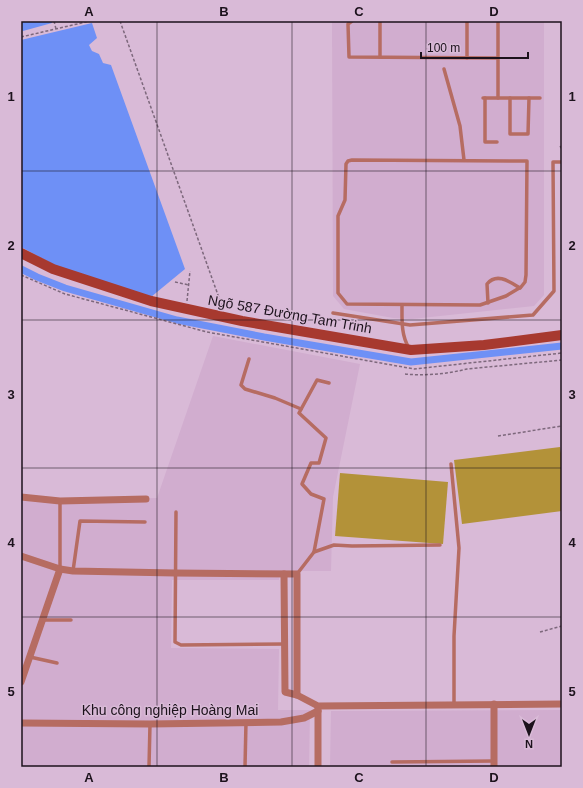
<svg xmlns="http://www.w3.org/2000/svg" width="583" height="788" font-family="Helvetica,sans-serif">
	<rect width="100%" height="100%" fill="#d9bad7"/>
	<g fill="#d1adcf">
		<path d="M332 21H544V295L534 306 412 319 393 318 344 309 333 296Z"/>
		<path d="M213 336 360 364 333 497 331 571H280L279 580H172L171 648 279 649 278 710H310L309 767H21V495L61 500 157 498Z"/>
		<path d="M562 710V767H330L331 711Z"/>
	</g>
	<g fill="#b39239">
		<path d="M560 447 562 460V511L462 524 454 460Z"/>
		<path d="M340 473 448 482 443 544 335 536Z"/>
	</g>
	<g fill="#6e90f6">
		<path d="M21 21H52V23L23 31 21 29Z"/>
		<path d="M92 23 97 38 89 45 92 51 99 54 103 63 111 65 185 269 151 297 60 268 21 247V40Z"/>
	</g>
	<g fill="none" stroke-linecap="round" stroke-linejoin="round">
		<path stroke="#6e90f6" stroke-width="7" d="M21 269 37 277 65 288 177 320 264 337 411 362 562 346"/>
		<g stroke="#7d687c" stroke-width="1.5" stroke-dasharray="3 2" stroke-linecap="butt">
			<path d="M54 21 56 29"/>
			<path d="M120 21 223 309"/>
			<path d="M21 37 90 21"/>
			<path d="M560 146 562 149"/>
			<path d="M21 275 65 294 207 332 414 369 562 353"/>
			<path d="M175 282 189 285"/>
			<path d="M187 301 190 271"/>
			<path d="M405 374C425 376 447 374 467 369L562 360"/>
			<path d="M498 436 562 426"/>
			<path d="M540 632 562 626"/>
		</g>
		<g stroke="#b66c62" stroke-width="3.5">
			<path d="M352 21 348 24 349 57 497 58"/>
			<path d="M380 21V57"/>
			<path d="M498 21V98"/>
			<path d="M467 58V21"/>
			<path d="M444 69 460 126 464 160"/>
			<path d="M483 98H540"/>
			<path d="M485 98V142H497"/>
			<path d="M510 98V134H528L529 98"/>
			<path d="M352 160 527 161 526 275 525 282 521 287 506 296 480 305 347 304 338 293V216L345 200 346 164 348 161Z"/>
			<path d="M488 303 487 284C497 272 510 282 520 288"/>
			<path d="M402 305C402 320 401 335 409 348"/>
			<path d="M333 313 410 325 533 315 554 291 553 162H562"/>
			<path d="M249 359 241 385 245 389 275 398 301 409"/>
			<path d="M451 464 459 548 454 636V705"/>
			<path d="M176 512 175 642 181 645 285 644"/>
			<path d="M314 552 324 499 311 494 302 484 311 463H319L326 438 299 413 317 380 329 383"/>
			<path d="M60 569V501"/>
			<path d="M73 571 80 521 145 522"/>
			<path d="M297 574 314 552 334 545 352 546 440 545"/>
			<path d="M42 620H71"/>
			<path d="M30 657 57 663"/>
			<path d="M392 762 494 761"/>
			<path d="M149 767 150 724"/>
			<path d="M245 767 246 722"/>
		</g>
		<g stroke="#b66c62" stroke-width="7">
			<path d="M21 497 60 501 146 499"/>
			<path d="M21 556 60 569 73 571 175 573 297 574V695"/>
			<path d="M284 574 285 692 297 695 318 706 562 704"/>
			<path d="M21 682 60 569"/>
			<path d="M318 707V767"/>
			<path d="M21 723 150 724 281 722 304 718 318 711"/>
			<path d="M494 767V704"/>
		</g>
		<path stroke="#a7392f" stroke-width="10" d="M21 253 53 269 151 301 242 321 411 350 484 345 562 335"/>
	</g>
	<path fill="none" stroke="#1c121c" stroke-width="1" stroke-opacity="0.55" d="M157 21V767M292 21V767M426 21V767M21 171H562M21 320H562M21 468H562M21 617H562"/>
	<g text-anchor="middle" stroke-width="3" stroke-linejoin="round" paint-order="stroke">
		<g font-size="14" fill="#1c121c" stroke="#d9bad7">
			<text transform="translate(290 314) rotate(10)" y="5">Ngõ 587 Đường Tam Trinh</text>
			<text x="170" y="715">Khu công nghiệp Hoàng Mai</text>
		</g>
	</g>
	<rect width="583" height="788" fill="none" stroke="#d9bad7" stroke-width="44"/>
	<g transform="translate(529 734) rotate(180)" stroke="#d9bad7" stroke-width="3" paint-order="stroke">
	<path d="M0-3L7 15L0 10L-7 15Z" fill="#1c121c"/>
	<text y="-6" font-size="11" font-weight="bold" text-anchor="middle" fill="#1c121c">N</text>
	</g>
	<path d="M421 52v6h107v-6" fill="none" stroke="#1c121c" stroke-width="2"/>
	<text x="427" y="52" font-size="12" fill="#1c121c" stroke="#d9bad7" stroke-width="3" paint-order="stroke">100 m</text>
	<rect x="22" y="22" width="539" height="744" fill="none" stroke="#1c121c" stroke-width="1.5"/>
	<g font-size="13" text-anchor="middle" font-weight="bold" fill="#1c121c">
		<text x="89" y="16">A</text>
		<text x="224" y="16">B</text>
		<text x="359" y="16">C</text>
		<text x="494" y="16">D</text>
		<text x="11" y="101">1</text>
		<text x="572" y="101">1</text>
		<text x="11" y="250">2</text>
		<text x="572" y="250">2</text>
		<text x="11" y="399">3</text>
		<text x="572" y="399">3</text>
		<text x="11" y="547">4</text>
		<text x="572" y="547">4</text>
		<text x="11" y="696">5</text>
		<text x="572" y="696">5</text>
		<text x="89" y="782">A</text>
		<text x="224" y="782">B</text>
		<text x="359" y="782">C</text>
		<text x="494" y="782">D</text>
	</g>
</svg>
